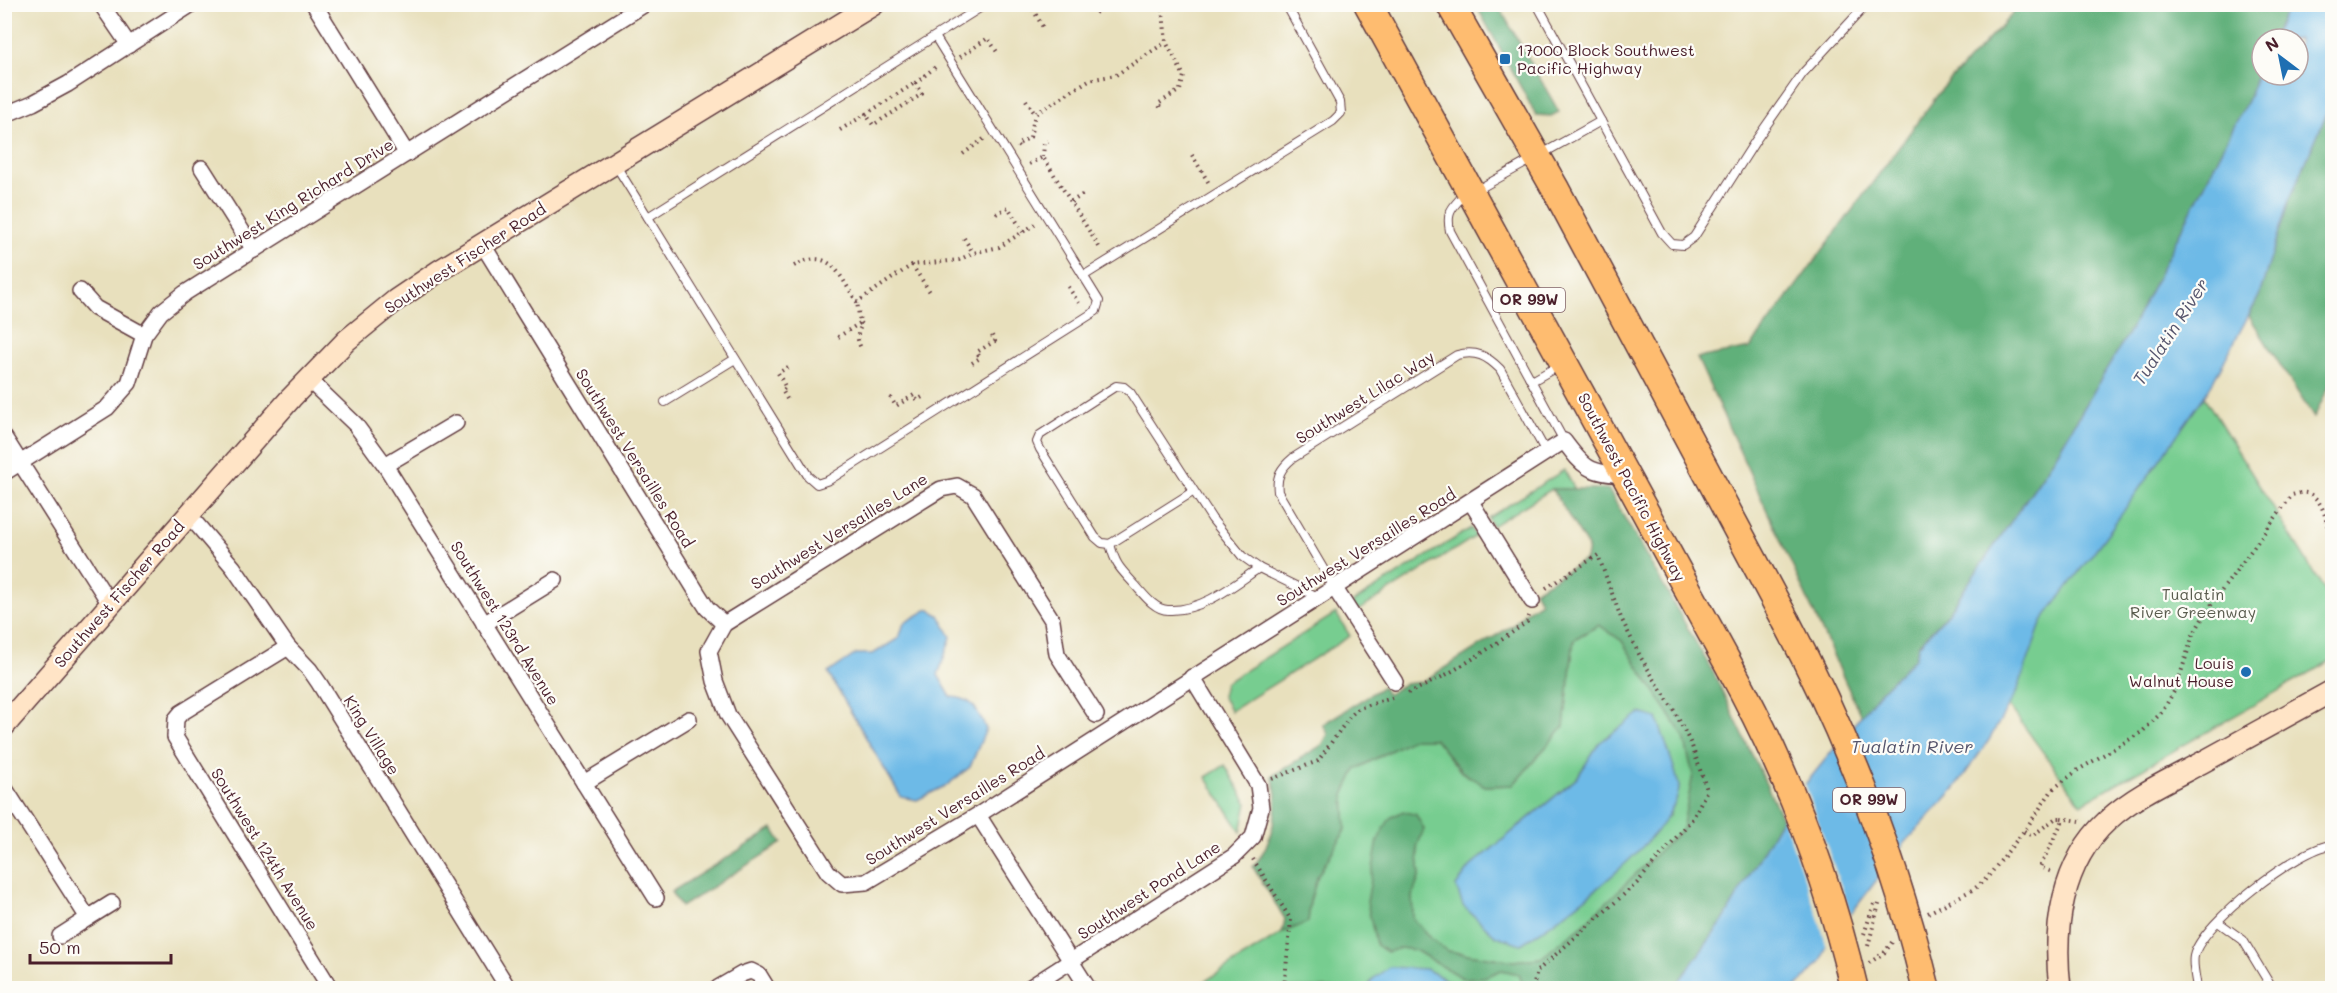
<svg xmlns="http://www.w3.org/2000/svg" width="2337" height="993" font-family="Mali,sans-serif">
	<rect width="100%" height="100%" fill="#fdfcf7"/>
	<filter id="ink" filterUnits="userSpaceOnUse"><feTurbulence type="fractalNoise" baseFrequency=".0167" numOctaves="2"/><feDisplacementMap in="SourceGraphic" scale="12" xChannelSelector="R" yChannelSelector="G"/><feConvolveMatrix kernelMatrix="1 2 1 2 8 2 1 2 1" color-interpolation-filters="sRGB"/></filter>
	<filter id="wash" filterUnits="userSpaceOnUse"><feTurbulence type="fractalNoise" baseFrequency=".008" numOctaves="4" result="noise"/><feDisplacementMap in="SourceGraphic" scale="24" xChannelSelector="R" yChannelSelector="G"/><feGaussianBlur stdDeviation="1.35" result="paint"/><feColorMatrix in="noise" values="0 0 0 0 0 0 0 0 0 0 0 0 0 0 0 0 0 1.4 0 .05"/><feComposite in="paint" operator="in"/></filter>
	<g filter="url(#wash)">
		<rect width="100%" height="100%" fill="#e8e0bd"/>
		<g fill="#77cd90" stroke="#60765e" stroke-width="1.5" fill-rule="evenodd">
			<path d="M2201 392 2332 602V660L2081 804 1985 673Z"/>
			<path d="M1564 470 1575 489H1552L1492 526 1488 518Z"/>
			<path d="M1471 528 1476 536 1358 611 1352 603Z"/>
			<path d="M1336 613 1350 636 1231 711 1222 696 1225 683Z"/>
			<path d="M1599 625 1622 641 1684 737 1693 775 1683 829 1584 924 1541 958 1513 961 1447 951 1429 937 1413 918 1412 896 1420 875 1417 846 1424 829 1416 815 1401 948 1415 950 1462 978 1484 977 1502 970 1519 974 1524 988H1461L1426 969 1373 979 1367 988H1194L1282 933 1308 922 1310 901 1318 875 1346 829 1344 795 1356 769 1412 739H1435L1461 772 1485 786 1513 785 1564 726 1574 639ZM1657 718 1679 788 1669 816 1470 867 1577 778 1599 743Z"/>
			<path d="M1225 765 1247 803 1241 832 1206 777Z"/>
		</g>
		<g fill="#61b07a" stroke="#566852" stroke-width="1.5">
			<path d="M1476 5H1498L1559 112 1551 116 1536 115Z"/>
			<path d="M2021 5H2289L2272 39H2262V61L2250 95 2131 329 2050 465 1948 613 1919 644 1915 658 1882 690 1861 716 1697 358 1750 348 1942 89Z"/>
			<path d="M2332 101V380L2314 418 2249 316 2259 296 2288 203Z"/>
			<path d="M1552 489H1608L1714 674 1782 818 1723 921 1674 988H1524L1519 974 1502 970 1484 977 1462 978 1415 950 1401 948 1387 952 1376 945 1367 902 1378 840 1390 818 1403 811 1416 815 1424 829 1417 847 1420 875 1412 896 1413 918 1429 937 1447 951 1513 961 1541 958 1584 924 1682 829 1693 775 1684 737 1622 641 1599 625 1574 639 1564 726 1513 785 1485 786 1462 772 1435 739H1412L1356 769 1344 795 1346 829 1318 875 1310 901 1308 922 1282 933 1285 919 1253 867C1272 845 1282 804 1272 776L1322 745 1328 734 1323 724 1382 687 1387 695 1404 684 1422 682 1513 625 1524 613 1541 602 1534 591 1586 559 1588 547Z"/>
			<path d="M773 829 782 843 681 907 671 892Z"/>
		</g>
		<g fill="#6dbae7" stroke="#5c6c89" stroke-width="1.5">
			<path d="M2289 5H2332V101L2288 203 2259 296 2208 391 2111 529 2042 621 2018 689 1989 740 1955 788 1905 843 1827 945 1821 961 1796 988H1674L1723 921 1793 799 1882 690 1915 658 1919 645 1948 613 2050 465 2131 329 2250 95 2262 61V75H2298V39H2272Z"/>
			<path d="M928 609 939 615 951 637 938 675 951 697C974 698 977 710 986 729L970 767 947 785 917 800 901 797 828 673 856 654H873L899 638 904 623Z"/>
			<path d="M1640 713 1657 718C1661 730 1679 779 1679 788 1675 835 1560 920 1521 944L1496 936 1463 906 1456 886 1470 867 1577 778 1599 743Z"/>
			<path d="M1389 967 1426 969 1461 988H1367L1373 979Z"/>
		</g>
		<path fill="#e8e0bd" d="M1804 781 1852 917 1828 952 1820 923 1781 813 1790 797Z"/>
	</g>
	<g filter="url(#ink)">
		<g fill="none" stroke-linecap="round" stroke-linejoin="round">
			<defs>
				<g id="lane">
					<path d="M1537 4 1662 233 1672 244 1683 245 1694 237 1756 140 1803 73 1867 4"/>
					<path d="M615 164 808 476 817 484 829 480 1096 311 1099 301 936 38"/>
					<path d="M648 217 986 4"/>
					<path d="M1085 275 1333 121 1341 113 1340 102 1286 4"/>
					<path d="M1532 381 1560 365"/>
					<path d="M665 402 735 359"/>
					<path d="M1564 441 1450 231C1447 216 1449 211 1459 200L1601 121"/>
					<path d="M1194 491 1110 544 1102 543 1095 537 1040 449 1037 442 1040 435 1116 386 1124 387 1130 392 1212 519 1242 556 1259 568 1318 597"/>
					<path d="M1110 544C1116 567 1121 569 1136 586 1144 595 1155 610 1168 610 1201 612 1234 585 1259 568"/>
					<path d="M1334 587 1278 492C1276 476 1281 468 1293 458L1457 355C1476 350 1487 356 1500 369L1546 452"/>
					<path d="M2218 922 2243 940 2272 988"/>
					<path d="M2197 988C2196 979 2192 965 2194 956 2202 922 2299 848 2332 845"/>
				</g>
				<g id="street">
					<path d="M101 4 129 45"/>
					<path d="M314 4 407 154"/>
					<path d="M4 115 33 103 68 84 192 4"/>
					<path d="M202 168 254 250"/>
					<path d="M483 245 698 594 707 608 724 624"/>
					<path d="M80 291 95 308 144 335"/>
					<path d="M308 379 355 424 385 465 656 898"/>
					<path d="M4 437 110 604"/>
					<path d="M385 465 456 423"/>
					<path d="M4 473 107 408 129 383 144 335 161 312 185 293 645 4"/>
					<path d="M1471 502 1532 601"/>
					<path d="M188 514 233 567 288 647 310 670 319 683 508 988"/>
					<path d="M1334 587 1395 682"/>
					<path d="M484 624 555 580"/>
					<path d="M288 647 181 713 176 719 175 737 330 988"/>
					<path d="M1096 715 1057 654 1052 620 973 495 957 486 941 489 724 624 709 651 715 681 728 715 828 872 842 884 866 882 978 815 1564 441C1584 468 1589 473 1624 475"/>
					<path d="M584 783 689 719"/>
					<path d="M4 787 88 918 112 903"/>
					<path d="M978 815 1088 988"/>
					<path d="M60 936 88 918"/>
					<path d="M718 988 742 974 751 971 759 975 767 988"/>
					<path d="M1029 988 1234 856 1253 837 1261 808 1258 785 1192 677"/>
				</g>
				<g id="secondary">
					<path d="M4 726 291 398 347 340 396 300 439 271 874 4"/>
					<path d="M2060 988C2053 929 2061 863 2108 820 2134 796 2169 780 2201 763 2245 739 2289 715 2332 691"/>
				</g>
				<g id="highway">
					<path d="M1368 4 1731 669"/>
					<path d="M1450 4 1556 190 1786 621"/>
				</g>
			</defs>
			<use href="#lane" stroke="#623c41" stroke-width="10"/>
			<use href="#street" stroke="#623c41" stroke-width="18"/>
			<use href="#secondary" stroke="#623c41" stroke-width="24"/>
			<use href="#highway" stroke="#623c41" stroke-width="30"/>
			<g stroke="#623c41" stroke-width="4" stroke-dasharray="1.5 4.5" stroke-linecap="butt">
				<path d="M1030 4 1044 29"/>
				<path d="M1160 4 1163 12 1166 42 1184 76 1180 90 1158 104 1162 110"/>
				<path d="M1095 13 1099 10 1096 4"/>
				<path d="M960 57 988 38 997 52"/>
				<path d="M915 83 922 94 873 125 866 114Z"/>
				<path d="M915 83 938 65"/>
				<path d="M1026 100 1035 114 1089 80 1116 75 1166 42"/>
				<path d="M840 130 866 114"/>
				<path d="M1019 147 1017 145 1030 137 1035 114"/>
				<path d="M963 154 985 138"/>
				<path d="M1192 155 1210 185"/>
				<path d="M1043 157 1044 143 1048 141"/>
				<path d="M1029 164 1043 157 1101 250"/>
				<path d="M1071 202 1085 193"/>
				<path d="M996 214 1008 207 1023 232"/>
				<path d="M964 238 973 253"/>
				<path d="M912 265 930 292"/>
				<path d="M794 266C831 246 838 274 857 302L912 265 959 260 973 253 999 247 1037 223"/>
				<path d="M1068 287 1081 306"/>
				<path d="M860 323 862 325C857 333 856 338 861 348"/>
				<path d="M838 337 860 323 857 302"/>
				<path d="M972 363 980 358 977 352 995 341 991 334"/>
				<path d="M890 397 896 406 914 395 917 400 926 395"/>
				<path d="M787 399 782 390 786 388 778 373 790 366"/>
				<path d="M1408 693C1451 675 1489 649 1527 622L1529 616"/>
				<path d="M1272 779 1318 761 1351 715 1359 708 1392 698"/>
				<path d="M2061 818 2080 821"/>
				<path d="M2024 831 2032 836 2056 818H2061L2062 822 2040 867 2052 872"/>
				<path d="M1253 859 1291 920 1284 988"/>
				<path d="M1928 913 1974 889 1987 878 2027 827 2053 789 2078 770 2142 732 2162 712 2176 688 2193 635 2206 612 2292 495C2296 494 2302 492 2306 493 2329 498 2330 543 2332 562"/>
				<path d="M1864 934 1875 901"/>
				<path d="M1868 946 1879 904"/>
				<path d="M1869 963 1885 952 1892 942"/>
				<path d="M1533 988 1537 971 1637 883 1693 818 1707 790 1692 746 1675 712 1641 658 1621 618 1598 555 1543 590"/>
			</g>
			<use href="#lane" stroke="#fff" stroke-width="8"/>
			<use href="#street" stroke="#fff" stroke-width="15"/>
			<use href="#secondary" stroke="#ffe4c6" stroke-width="21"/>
			<use href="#highway" stroke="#febc70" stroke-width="27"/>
			<defs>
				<g id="highway-bridge">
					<path d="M1786 621C1848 738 1895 860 1926 988"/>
					<path d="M1731 669C1786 769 1828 877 1854 988"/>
				</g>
			</defs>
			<use href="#highway-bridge" stroke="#623c41" stroke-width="30" stroke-linecap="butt"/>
			<use href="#highway-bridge" stroke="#febc70" stroke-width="27"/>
		</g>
	</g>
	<g fill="#1f6fb2" stroke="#fdfcf7" stroke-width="2">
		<rect x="1499" y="53" width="12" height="12" rx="3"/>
		<circle cx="2246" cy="672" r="6"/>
	</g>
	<g text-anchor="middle" stroke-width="4.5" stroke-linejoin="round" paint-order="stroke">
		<g fill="#fdfcf7" stroke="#806168" stroke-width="1.5">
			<rect x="1493" y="288" width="72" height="24" rx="4.5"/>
			<rect x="1833" y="788" width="72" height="24" rx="4.5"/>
		</g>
		<g font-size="15" font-weight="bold" fill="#4a1f2b">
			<text x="1529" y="305">OR 99W</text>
			<text x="1869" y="805">OR 99W</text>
		</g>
		<g font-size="16" fill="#4a1f2b" stroke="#fdfcf7" text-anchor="start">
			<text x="1517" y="56">17000 Block Southwest<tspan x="1517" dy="18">Pacific Highway</tspan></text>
			<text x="2234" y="669" text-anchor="end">Louis<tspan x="2234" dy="18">Walnut House</tspan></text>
		</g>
		<g font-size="16" fill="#4a1f2b" stroke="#fdfcf7">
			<text transform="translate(293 204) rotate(-32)" y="6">Southwest King Richard Drive</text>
			<text transform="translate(465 258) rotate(-33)" y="6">Southwest Fischer Road</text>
			<text transform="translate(1365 397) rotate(-32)" y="6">Southwest Lilac Way</text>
			<text transform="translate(635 458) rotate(58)" y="6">Southwest Versailles Road</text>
			<text transform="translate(1632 487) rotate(62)" y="6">Southwest Pacific Highway</text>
			<text transform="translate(839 531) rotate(-32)" y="6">Southwest Versailles Lane</text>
			<text transform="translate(1366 547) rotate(-32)" y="6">Southwest Versailles Road</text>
			<text transform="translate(119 594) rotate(-49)" y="6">Southwest Fischer Road</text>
			<text transform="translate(505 623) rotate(58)" y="6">Southwest 123rd Avenue</text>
			<text transform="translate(372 735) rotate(58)" y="6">King Village</text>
			<text transform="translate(955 806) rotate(-32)" y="6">Southwest Versailles Road</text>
			<text transform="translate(265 849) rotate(58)" y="6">Southwest 124th Avenue</text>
			<text transform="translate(1149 890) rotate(-33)" y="6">Southwest Pond Lane</text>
		</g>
		<g font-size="16" fill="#5a5c4e" stroke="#fdfcf7">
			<text x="2193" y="600">Tualatin<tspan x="2193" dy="18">River Greenway</tspan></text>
		</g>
		<g font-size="18" font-style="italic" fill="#56556d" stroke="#fdfcf7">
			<text transform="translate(2171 332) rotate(-57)" y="6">Tualatin River</text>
			<text x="1912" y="753">Tualatin River</text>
		</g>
	</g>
	<rect width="2337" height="993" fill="none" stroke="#fdfcf7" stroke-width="24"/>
	<g transform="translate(2280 57) rotate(328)"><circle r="28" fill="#fdfcf7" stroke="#b5a4a5" stroke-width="1.5"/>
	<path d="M0-4.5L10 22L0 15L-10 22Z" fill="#1f6fb2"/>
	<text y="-9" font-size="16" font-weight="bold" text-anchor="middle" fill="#4a1f2b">N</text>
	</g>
	<path d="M30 954v9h141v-9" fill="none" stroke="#4a1f2b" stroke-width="3"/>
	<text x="39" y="954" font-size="18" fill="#4a1f2b" stroke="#fdfcf7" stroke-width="4.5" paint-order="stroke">50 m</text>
</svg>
